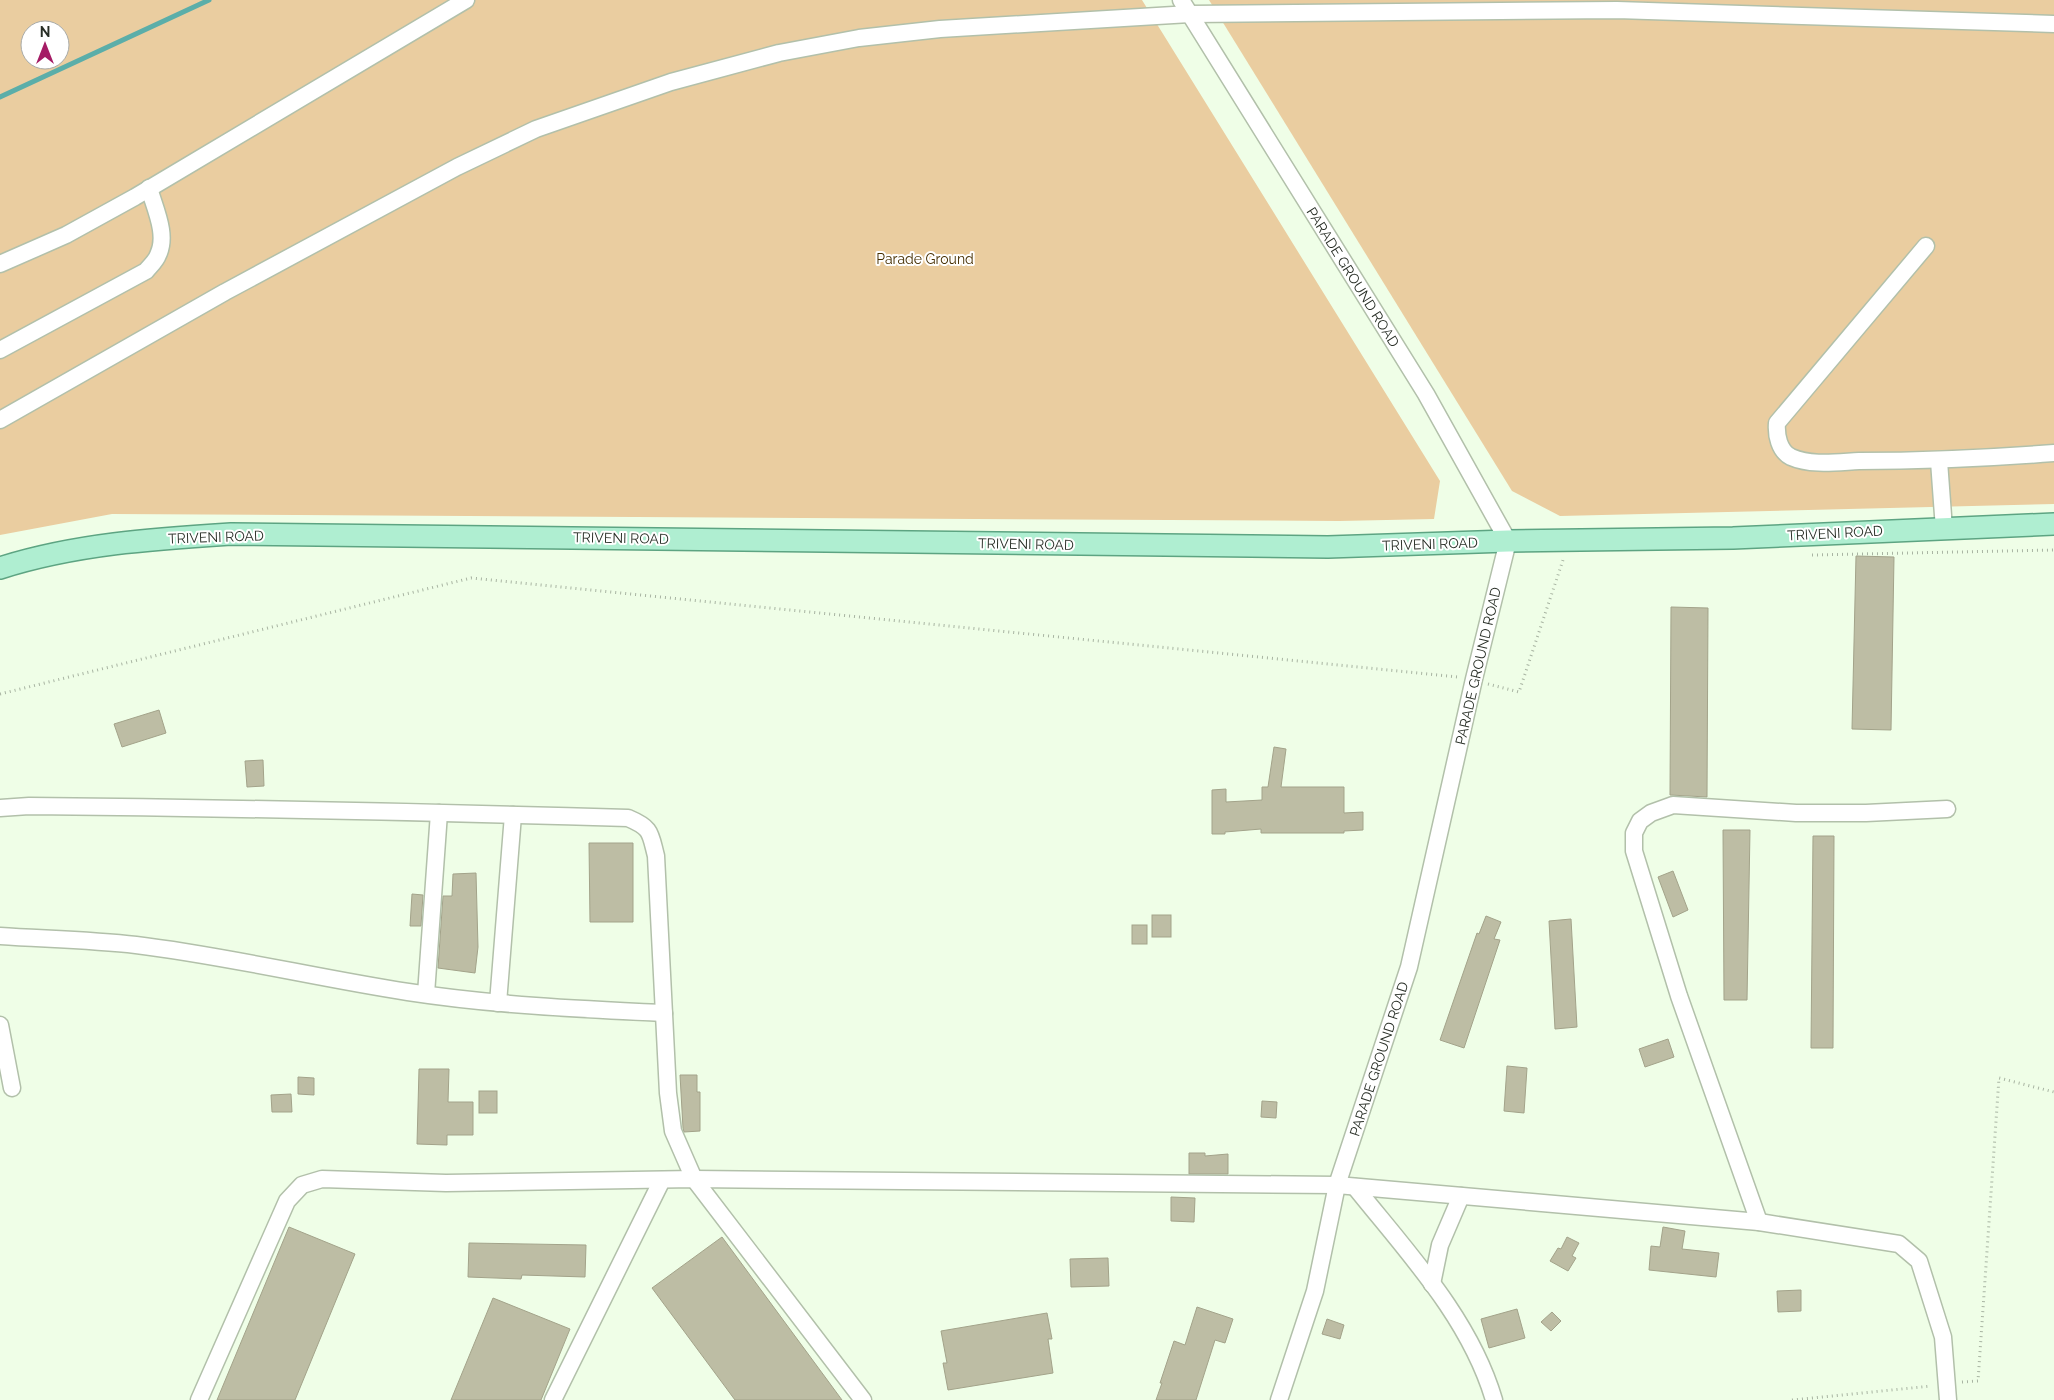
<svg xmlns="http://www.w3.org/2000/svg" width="2054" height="1400" font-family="Raleway,sans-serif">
	<rect width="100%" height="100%" fill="#effee7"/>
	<g fill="#eacda0" fill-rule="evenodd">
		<path d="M0 0H1142L1440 481 1434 519 1339 521 112 514 0 535ZM30 30H60V60H30Z"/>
		<path d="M1209 0H2054V504L1560 516 1512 491Z"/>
	</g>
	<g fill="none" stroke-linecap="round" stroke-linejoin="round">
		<path stroke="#5baea9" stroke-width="5" d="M0 97 209 0"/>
	</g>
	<g fill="#bdbda4" stroke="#a3a38a">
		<path d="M1856 556 1894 557 1891 730 1852 729Z"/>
		<path d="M1671 607 1708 608 1707 797 1670 795Z"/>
		<path d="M159 710 166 733 122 747 114 724Z"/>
		<path d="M1274 747 1286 749 1281 787H1344V813L1363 812V830L1344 831V833H1261V829L1225 832V834H1212V790L1226 789V802L1262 800V787H1268Z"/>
		<path d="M263 760 264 786 247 787 245 761Z"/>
		<path d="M1723 830H1750L1747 1000H1724Z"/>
		<path d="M1813 836H1834L1833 1048H1811Z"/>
		<path d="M589 843H633V922H590Z"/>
		<path d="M1673 871 1688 910 1673 917 1658 877Z"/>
		<path d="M476 873 478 947 475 973 438 968 443 896H452L453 874Z"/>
		<path d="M412 894 423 895 421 926H410Z"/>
		<rect x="1152" y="915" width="19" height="22"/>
		<path d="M1486 916 1501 922 1494 939 1500 940 1464 1048 1440 1040 1477 933 1479 934Z"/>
		<path d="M1571 919 1577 1027 1555 1029 1549 921Z"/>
		<rect x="1132" y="925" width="15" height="19"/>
		<path d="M1668 1039 1674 1057 1645 1067 1639 1049Z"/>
		<path d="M1507 1066 1527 1068 1524 1113 1504 1111Z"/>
		<path d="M419 1069H449L448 1102H473V1135H447V1145L417 1144Z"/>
		<path d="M680 1075H697V1092H700V1131L684 1132 683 1128Z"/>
		<path d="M298 1077 314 1078V1095L298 1094Z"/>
		<rect x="479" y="1091" width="18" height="22"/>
		<path d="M291 1094 292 1112H272L271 1095Z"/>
		<path d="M1262 1101 1277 1102 1276 1118 1261 1117Z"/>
		<path d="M1189 1153H1205V1156L1228 1154V1174H1189Z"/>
		<path d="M1171 1197 1195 1198 1194 1222 1171 1221Z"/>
		<path d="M289 1227 355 1254 295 1400H217Z"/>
		<path d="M1663 1227 1685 1231 1682 1249 1719 1253 1716 1277 1649 1270 1651 1246 1660 1247Z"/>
		<path d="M722 1237 842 1400H735L652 1288Z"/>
		<path d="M1567 1237 1579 1243 1572 1256 1576 1258 1568 1271 1550 1261 1558 1248 1561 1249Z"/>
		<path d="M469 1243 586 1245 585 1277 522 1275 521 1279 468 1277Z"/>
		<path d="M1108 1258 1109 1286 1071 1287 1070 1259Z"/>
		<path d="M1801 1290V1311L1778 1312 1777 1291Z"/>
		<path d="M493 1298 570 1329 541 1400H451Z"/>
		<path d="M1197 1307 1233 1319 1225 1343 1215 1340 1196 1400H1156L1162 1383H1160L1174 1341 1185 1345Z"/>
		<path d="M1517 1309 1525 1338 1489 1348 1481 1319Z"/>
		<path d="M1552 1312 1561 1321 1551 1331 1541 1322Z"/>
		<path d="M1047 1313 1052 1339H1048L1053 1373 948 1390 943 1363H947L941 1331Z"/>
		<path d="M1327 1319 1344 1325 1340 1339 1322 1334Z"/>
	</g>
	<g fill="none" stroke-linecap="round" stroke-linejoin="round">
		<defs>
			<g id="minor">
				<path d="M1181 0 1426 394 1508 541 1474 679 1409 967 1337 1185 1315 1291 1279 1400"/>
				<path d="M1926 246 1777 423C1776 435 1779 451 1791 457 1811 466 1838 462 1859 461 1924 461 1989 458 2054 453"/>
				<path d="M0 264 66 235 135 197 466 0"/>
				<path d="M0 350 146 271C150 266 156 261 158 255 168 235 155 209 149 188"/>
				<path d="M0 420 225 292 457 167 536 129 671 82 779 53 859 38 940 29 1190 14 1617 10 2054 24"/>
				<path d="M1939 461 1944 529"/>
				<path d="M0 808 29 806C229 808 428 812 628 818 652 828 650 833 656 856L668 1093 673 1131 694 1179 863 1400"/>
				<path d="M0 936C45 939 91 940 136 945 227 956 317 978 408 992 493 1005 578 1009 664 1013"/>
				<path d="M426 994 439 813"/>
				<path d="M498 1003 513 815"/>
				<path d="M0 1025 12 1088"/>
				<path d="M1355 1187C1407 1252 1470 1318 1494 1400"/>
				<path d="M1759 1222 1679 996 1634 851V833L1640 821 1651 813 1673 805 1796 813H1866L1947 809"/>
				<path d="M1432 1284 1440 1245 1461 1196"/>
				<path d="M199 1400 287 1201 302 1185 322 1179 446 1183 694 1179 1337 1185 1759 1222 1899 1244 1919 1261 1943 1337 1948 1400"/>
				<path d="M553 1400 662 1180"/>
			</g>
			<path id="major" d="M0 568C75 544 153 539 231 534L1328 547 1508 541 1733 538 2054 524"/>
		</defs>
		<use href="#minor" stroke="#b2c0aa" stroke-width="19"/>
		<use href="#major" stroke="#5da482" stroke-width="24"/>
		<g stroke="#a8b4a2" stroke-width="3" stroke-dasharray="1 4" stroke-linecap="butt">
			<path d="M1812 555 2054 550"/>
			<path d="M1488 684 1519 692 1563 560H1565"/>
			<path d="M0 694 471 578 1458 677"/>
			<path d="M1962 1382 1978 1381 1999 1078 2054 1092"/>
			<path d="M1792 1400 1931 1386"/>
		</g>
		<use href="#minor" stroke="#fff" stroke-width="16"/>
		<use href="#major" stroke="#afeed1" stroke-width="21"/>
	</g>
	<g text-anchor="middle" stroke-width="4" stroke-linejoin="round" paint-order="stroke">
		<g font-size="14" fill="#452e00" stroke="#fff">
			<text x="925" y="264">Parade Ground</text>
		</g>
		<g font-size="14" fill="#282e26" stroke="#fff">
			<text transform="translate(1353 277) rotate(58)" y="5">PARADE GROUND ROAD</text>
			<text transform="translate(1835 533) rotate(-3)" y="5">TRIVENI ROAD</text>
			<text transform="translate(216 537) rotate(-2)" y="5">TRIVENI ROAD</text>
			<text transform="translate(621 538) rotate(1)" y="5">TRIVENI ROAD</text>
			<text transform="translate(1026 544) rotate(1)" y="5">TRIVENI ROAD</text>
			<text transform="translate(1430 544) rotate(-2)" y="5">TRIVENI ROAD</text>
			<text transform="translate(1478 666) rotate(-77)" y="5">PARADE GROUND ROAD</text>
			<text transform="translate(1379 1059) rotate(-72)" y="5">PARADE GROUND ROAD</text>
		</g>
	</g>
	<g transform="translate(45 45)"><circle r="24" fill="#ffffff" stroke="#a9aba8"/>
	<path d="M0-4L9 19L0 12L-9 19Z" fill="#a51c65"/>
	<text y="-8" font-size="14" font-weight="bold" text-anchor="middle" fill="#282e26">N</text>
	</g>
</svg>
